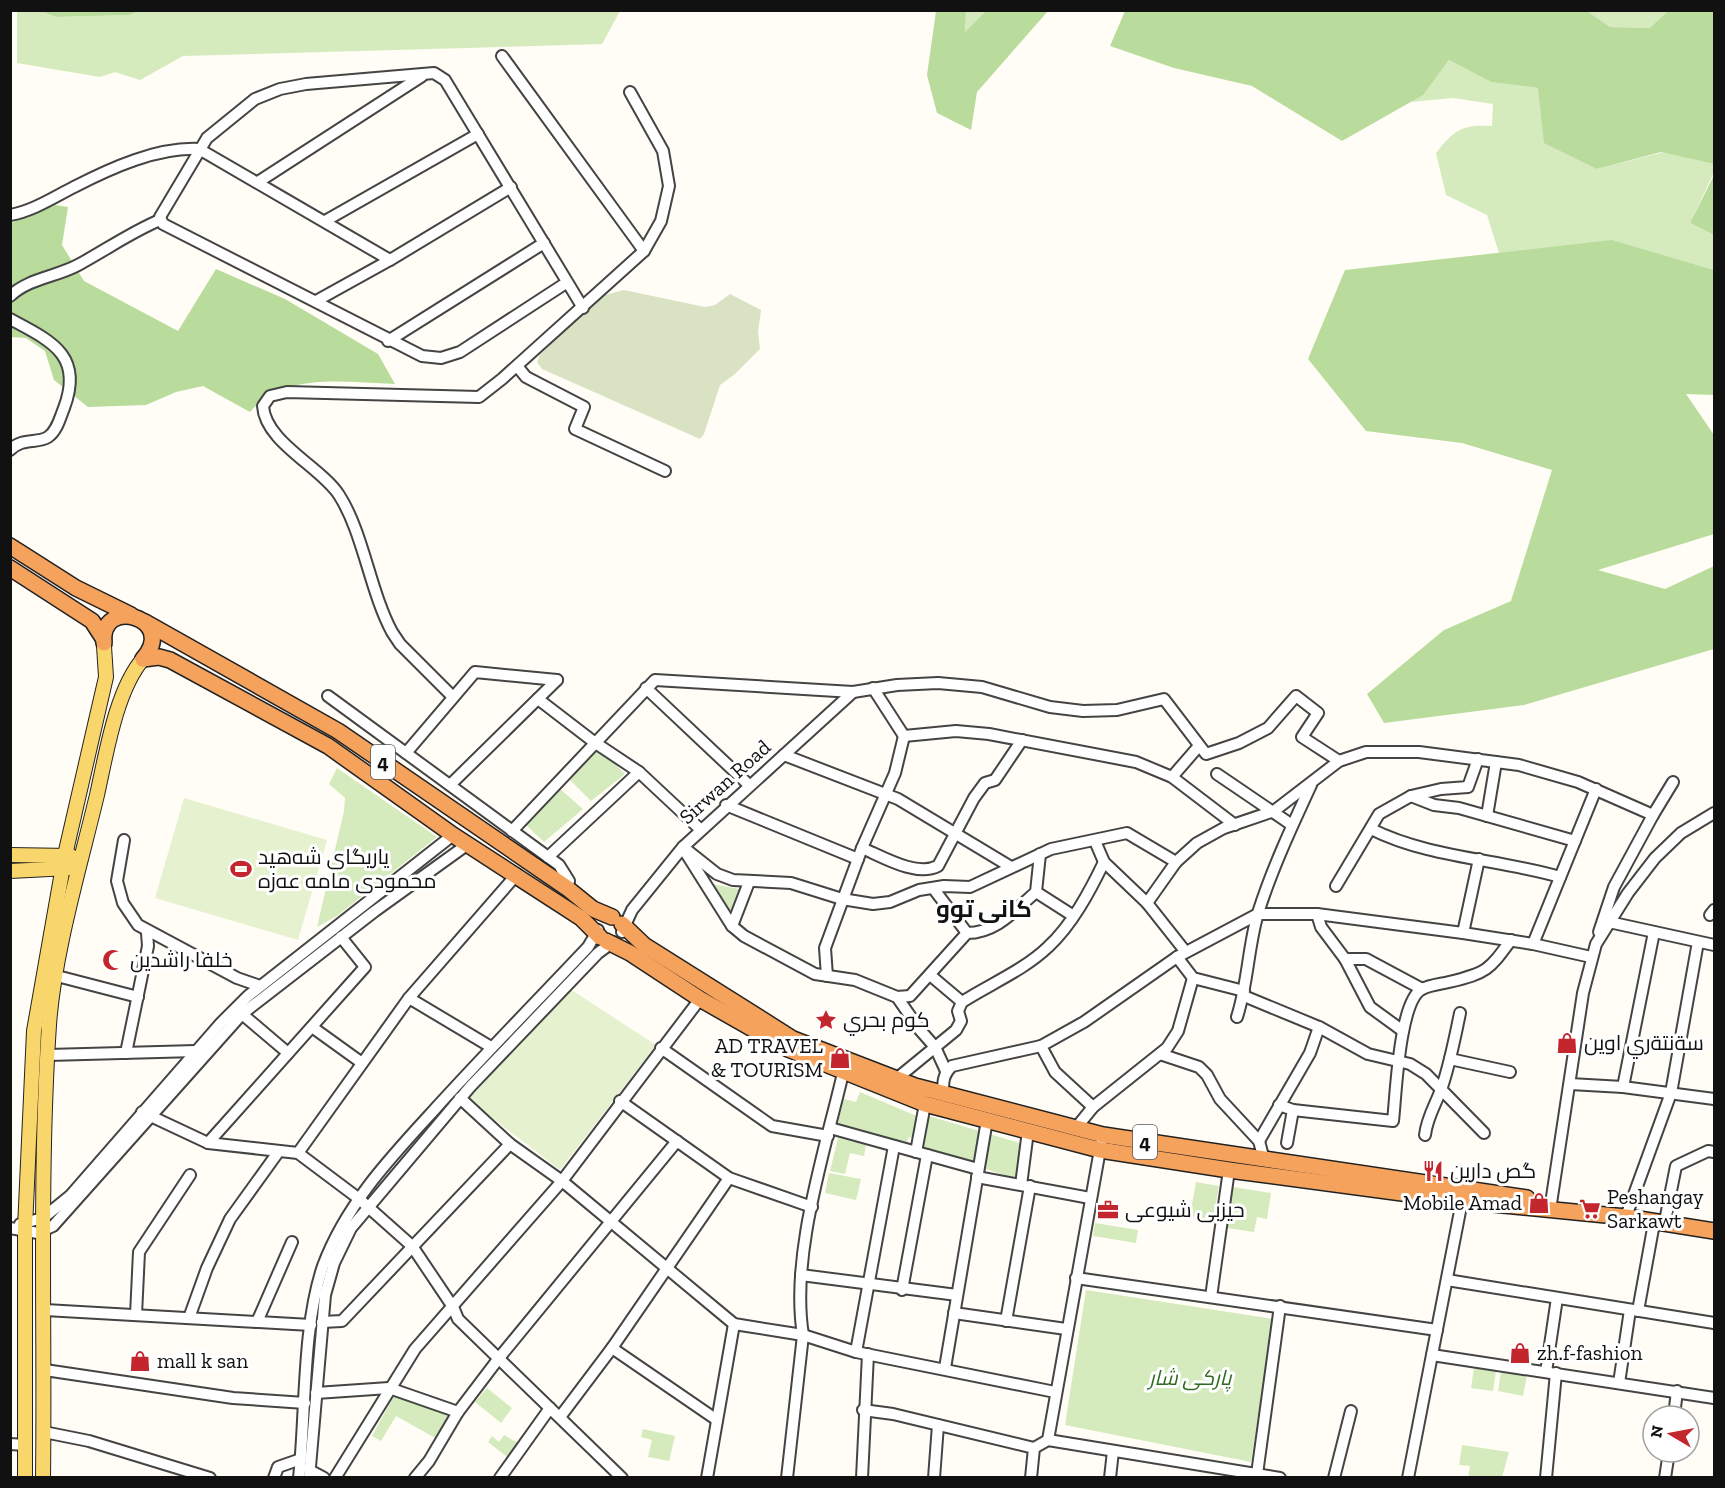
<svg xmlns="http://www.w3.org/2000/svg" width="1725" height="1488" font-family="'Zilla Slab',Cairo,serif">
	<rect width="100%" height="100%" fill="#fffdf5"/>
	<g fill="#d5ebbd">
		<path d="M138 10 620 11 602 44 183 56 140 80 115 72 100 77 17 63V11H40L57 17 129 15Z"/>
		<path d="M966 11H986L965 33Z"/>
		<path d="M1585 11H1668L1651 28 1610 27Z"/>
		<path d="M1449 60 1491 82 1538 88 1597 169 1664 152 1714 164V172L1690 223 1714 235V270L1614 241 1499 253 1487 215 1446 195 1436 153C1454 130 1462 124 1492 126L1493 104 1453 98 1410 102 1424 93Z"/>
		<path d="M597 747 625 774 591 801 567 777Z"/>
		<path d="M337 768 437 837 337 916 317 927 344 811 345 798 329 784Z"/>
		<path d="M559 788 583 809 544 842 525 824Z"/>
		<path d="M712 884 739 889 729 913V912Z"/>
		<path d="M860 1092 919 1117 914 1138 909 1137 906 1145 837 1126 844 1099 856 1102Z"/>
		<path d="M929 1116 1023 1144 1015 1179 923 1147Z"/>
		<path d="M838 1138 866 1145 864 1156 850 1153 845 1174 830 1171Z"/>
		<path d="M829 1173 861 1179 856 1200 825 1193Z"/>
		<path d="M1196 1182 1219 1186 1213 1220 1190 1216Z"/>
		<path d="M1233 1187 1271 1193 1267 1219 1257 1217 1254 1232 1227 1228Z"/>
		<path d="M1095 1223 1138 1230 1136 1243 1093 1236Z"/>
		<path d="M1086 1290 1273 1319 1251 1462 1065 1425Z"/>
		<path d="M1474 1368 1496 1371 1493 1391 1471 1388Z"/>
		<path d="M1501 1371 1527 1375 1523 1396 1498 1391Z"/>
		<path d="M487 1388 512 1408 501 1423 475 1402Z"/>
		<path d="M394 1396 426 1404 449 1417 437 1439 396 1416 381 1441 372 1436Z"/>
		<path d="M643 1429 675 1436 669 1461 648 1457 652 1440 641 1437Z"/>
		<path d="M504 1435 518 1443 507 1457 488 1442 492 1436 499 1442Z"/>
		<path d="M1462 1445 1509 1452 1502 1477H1468L1470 1466 1459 1465Z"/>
	</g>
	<g fill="#b9dc9c">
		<path d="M1585 10 1610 27 1650 28 1668 11H1714V164L1661 152 1597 169 1544 143 1538 88 1491 82 1449 60 1423 95 1342 141 1252 86 1174 68 1110 46 1125 11Z"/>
		<path d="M40 11H138L129 15 57 17Z"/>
		<path d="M936 11H966L965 32 986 11H1048L977 92 971 130 937 113 927 75Z"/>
		<path d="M1714 175V235L1690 223Z"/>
		<path d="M55 205 68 207 62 245 84 281 178 331 216 269 285 299 378 354 395 384C347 383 285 371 250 412L203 386 176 392 146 405 88 407 54 380 45 351 26 338 11 337V223Z"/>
		<path d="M1612 240 1714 270V395L1686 394 1714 435V534L1598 570 1665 589 1714 566V649L1524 705 1384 723 1367 694 1444 630 1511 601 1552 470 1462 443 1366 431 1308 359 1345 270Z"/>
	</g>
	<path fill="#d9e3c4" d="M624 290 705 307 715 305 730 294 761 310 758 332 760 349 735 374 720 385 704 434 700 439 542 369 537 362 540 355 601 296Z"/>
	<g fill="#e6f2cf">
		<path d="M184 798 327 840 298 940 155 898Z"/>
		<path d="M570 989 656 1045 560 1170 468 1099Z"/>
	</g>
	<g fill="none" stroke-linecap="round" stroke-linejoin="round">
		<defs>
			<g id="minor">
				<path d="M502 56 644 251"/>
				<path d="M258 182 422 76"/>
				<path d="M10 215C33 211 54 197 74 187 111 168 157 147 199 149L390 260"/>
				<path d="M325 221 478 134"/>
				<path d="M566 283 460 352 441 358 422 356 163 224 160 217 207 138 255 99 280 89 306 84 434 73 445 80 583 308"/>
				<path d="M10 296C29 278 56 277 78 265 106 250 131 232 160 220"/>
				<path d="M316 301 390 260 511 187"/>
				<path d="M10 319C51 341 84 355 64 408 60 418 57 431 48 437 37 444 23 437 10 450"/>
				<path d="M388 341 544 243"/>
				<path d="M517 366 526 377 584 407 575 429 665 471"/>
				<path d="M646 688 749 785"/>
				<path d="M873 688 904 736 956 731 989 734 1136 762 1172 777 1235 825"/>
				<path d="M328 696 559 865 569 881 567 888"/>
				<path d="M453 697 400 644 392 632C370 591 363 532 339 495 321 467 265 442 263 406L270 396 287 392 479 397 502 379 644 251 661 221 669 186 663 151 630 92"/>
				<path d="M538 699 594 742 639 772 701 830"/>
				<path d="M406 753 475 672 557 680"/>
				<path d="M784 755 898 799 1011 867"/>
				<path d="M1217 774 1292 825"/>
				<path d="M1172 777 1198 747"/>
				<path d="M450 785 557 680"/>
				<path d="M1411 796 1434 805 1459 808 1575 841"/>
				<path d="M726 805 858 859"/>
				<path d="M1487 816 1496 762"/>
				<path d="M1371 829C1429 858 1498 859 1560 877"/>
				<path d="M512 831 655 680 853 692 897 685 938 683 982 687 1050 707 1083 711 1117 710 1164 699 1206 754 1239 743 1268 728 1296 696 1318 713 1302 737 1339 761"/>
				<path d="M124 840 117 881 123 903 138 925 237 978 260 986"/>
				<path d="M1095 841 1104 862 1147 903 1185 951"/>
				<path d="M683 847 717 874 733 880 791 883 842 899 873 904 890 902 919 890 944 886 970 887 1051 849 1127 833 1176 862"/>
				<path d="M862 848C883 857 916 877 938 866L974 798 985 783 995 780 1022 740"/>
				<path d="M686 853 732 926 744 936 815 974 855 980 897 997 920 1030 935 1047 946 1071"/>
				<path d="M548 857 639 772"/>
				<path d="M1336 886 1379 814 1411 796 1441 789 1468 787 1478 759"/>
				<path d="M933 888 967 933"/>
				<path d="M1036 892 1072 915"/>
				<path d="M1147 903 1176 862 1197 843 1224 828 1274 811 1339 761 1366 752H1419L1519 765 1578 782 1653 815 1673 782"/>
				<path d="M1317 914 1321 927 1345 959 1370 1007 1403 1031"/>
				<path d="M1710 915 1714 910"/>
				<path d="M1609 922 1714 945"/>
				<path d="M732 926 749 882"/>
				<path d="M622 932 632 910 683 847 853 692"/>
				<path d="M1599 932 1614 887 1653 815"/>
				<path d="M1463 933 1479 859"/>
				<path d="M1533 944 1596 789"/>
				<path d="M1177 957 1193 978 1244 991"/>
				<path d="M1345 959H1366L1422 989"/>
				<path d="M930 975 962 1002"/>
				<path d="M57 976 138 997"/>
				<path d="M827 976 825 948 862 848 895 773 904 736"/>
				<path d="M1244 996 1319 1027 1368 1054 1410 1064 1426 1074 1484 1133"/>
				<path d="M897 997 910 996 967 933C996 933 1014 911 1036 892L1040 854"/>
				<path d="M409 998 491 1047"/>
				<path d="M242 1014 288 1053"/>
				<path d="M1237 1017C1248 983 1248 947 1258 913 1272 869 1292 826 1311 785"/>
				<path d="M312 1027 362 1063"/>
				<path d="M1041 1046 1055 1072 1093 1107"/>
				<path d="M661 1048 772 1126 828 1136"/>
				<path d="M126 1053 148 946 147 933"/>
				<path d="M1160 1054 1199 1067 1207 1075 1220 1099 1259 1141 1264 1160"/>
				<path d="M48 1055 196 1051"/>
				<path d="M1450 1059 1510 1072"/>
				<path d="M895 1080 956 1030 961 1021 958 1011 962 1002C990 984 1024 970 1048 947 1072 925 1090 891 1104 862"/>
				<path d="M1570 1084 1623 1087 1714 1099"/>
				<path d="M1623 1087 1654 932"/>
				<path d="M943 1093C943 1082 943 1074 952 1066L1041 1046 1084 1022 1177 957 1258 914H1317L1463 933 1533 944 1591 957"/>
				<path d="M460 1098 510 1144 562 1181 734 1324 803 1335 856 1352 1055 1392"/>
				<path d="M620 1101 729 1178 812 1207"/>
				<path d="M1279 1105 1293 1110 1393 1121C1396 1095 1399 1001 1422 989 1430 985 1441 984 1449 982 1487 973 1489 970 1511 940"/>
				<path d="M142 1112 208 1143 298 1153 358 1198 412 1246 453 1307 458 1319 622 1478"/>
				<path d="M830 1128 978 1169"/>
				<path d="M1076 1128 1093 1107 1167 1048 1178 1031 1193 978"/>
				<path d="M1425 1135C1427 1117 1436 1104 1442 1087 1450 1063 1455 1038 1460 1013"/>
				<path d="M1259 1141 1310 1053 1319 1027"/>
				<path d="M208 1143 365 967 341 937"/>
				<path d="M1287 1143 1293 1110"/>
				<path d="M916 1152 925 1104"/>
				<path d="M298 1153 409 998 517 874"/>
				<path d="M977 1177 1090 1198"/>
				<path d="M1021 1185 1028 1131"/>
				<path d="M1550 1210 1583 993 1596 944 1628 893 1655 858 1681 833 1714 813"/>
				<path d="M1628 1211 1671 1093 1698 942"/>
				<path d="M1666 1216 1676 1166 1708 1151 1714 1152"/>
				<path d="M20 1224 43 1218 70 1196 220 1024 248 996 453 835"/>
				<path d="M10 1228 38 1233 53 1226 242 1014 375 911 468 844"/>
				<path d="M801 1275 957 1295"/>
				<path d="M1076 1278 1437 1330"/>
				<path d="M1447 1280 1714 1323"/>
				<path d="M902 1290 927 1155"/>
				<path d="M1211 1297 1229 1170"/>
				<path d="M45 1310 311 1325"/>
				<path d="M1638 1311 1654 1223"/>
				<path d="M954 1313 1066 1329"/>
				<path d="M136 1315 139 1252 190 1175"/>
				<path d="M189 1318 207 1268 230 1219 279 1151"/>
				<path d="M1006 1321 1030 1186"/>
				<path d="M257 1322 292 1242"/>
				<path d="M322 1322 342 1321 510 1144"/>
				<path d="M612 1348 717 1420"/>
				<path d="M856 1352 894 1146"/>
				<path d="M1432 1355 1714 1398"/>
				<path d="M945 1368 987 1120"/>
				<path d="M45 1370 233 1398 305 1403"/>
				<path d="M1546 1372 1557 1298"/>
				<path d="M1619 1383 1630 1310"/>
				<path d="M316 1393 389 1388 458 1412"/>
				<path d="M863 1410 893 1414 1034 1448"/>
				<path d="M1674 1416 1677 1391"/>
				<path d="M560 1417 612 1348 729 1178"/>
				<path d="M44 1432 89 1441 210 1478"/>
				<path d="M1048 1440 1280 1478"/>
				<path d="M10 1444 25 1445"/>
				<path d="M309 1470 324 1478"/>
				<path d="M1257 1474 1280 1306"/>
				<path d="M274 1478 278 1467 301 1459"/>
				<path d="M299 1478C306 1412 302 1328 323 1266 346 1204 391 1157 435 1109 485 1054 537 1001 588 947L598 930"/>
				<path d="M309 1478 325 1295 334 1263 351 1228 470 1087 598 953 613 942"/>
				<path d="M335 1478 415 1349 562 1181 700 999"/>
				<path d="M415 1478 429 1461 458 1412 499 1358 677 1141"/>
				<path d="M500 1478 550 1408"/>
				<path d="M707 1478 734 1324"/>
				<path d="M787 1478 803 1335C790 1256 825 1151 843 1073"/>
				<path d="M862 1478 868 1354"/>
				<path d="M934 1478 938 1425"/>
				<path d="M1031 1478 1034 1448 1048 1440 1101 1144"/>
				<path d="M1110 1478 1113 1451"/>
				<path d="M1334 1478 1351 1411"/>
				<path d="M1408 1478 1462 1201"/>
				<path d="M1546 1478 1556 1373"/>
				<path d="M1665 1478 1669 1452"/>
			</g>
			<g id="major">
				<path d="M10 855 71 856"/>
				<path d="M10 871 69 868"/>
				<path d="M25 1478V1228L34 1031 65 855 106 677 104 646"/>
				<path d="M43 1478C45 1327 39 1175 49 1025 54 953 80 866 97 795 106 755 116 690 143 659"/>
			</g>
			<g id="highway">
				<path d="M10 546 76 588 131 615"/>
				<path d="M10 568 92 621 103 638"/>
				<path d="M145 622 338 731 567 888 593 909 612 917"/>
				<path d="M104 643C99 595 179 618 143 659"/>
				<path d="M143 659 159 657 170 660 328 746 453 835 581 918 600 937"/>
				<path d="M622 924 644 945 793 1039 915 1086 1103 1135 1527 1198"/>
				<path d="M606 941 630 953 700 999 788 1049 925 1104 1100 1150 1229 1170 1462 1201 1626 1217 1714 1231"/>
			</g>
		</defs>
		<use href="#minor" stroke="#444" stroke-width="14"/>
		<use href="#major" stroke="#222" stroke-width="16"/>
		<use href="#highway" stroke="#222" stroke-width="18"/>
		<use href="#minor" stroke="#fff" stroke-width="10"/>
		<use href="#major" stroke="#f9d66b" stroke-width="14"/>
		<use href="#highway" stroke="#f5a25d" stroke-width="15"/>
	</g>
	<defs>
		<symbol id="stadium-bare" viewBox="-9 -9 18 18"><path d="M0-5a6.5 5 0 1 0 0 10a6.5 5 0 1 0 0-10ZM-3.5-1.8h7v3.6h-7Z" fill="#c4262e" stroke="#fff" stroke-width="2.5" paint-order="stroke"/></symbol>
		<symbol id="mosque-bare" viewBox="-9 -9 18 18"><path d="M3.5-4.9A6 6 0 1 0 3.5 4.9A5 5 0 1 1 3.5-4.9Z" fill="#c4262e" stroke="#fff" stroke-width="2.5" paint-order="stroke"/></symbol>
		<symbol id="sight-bare" viewBox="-9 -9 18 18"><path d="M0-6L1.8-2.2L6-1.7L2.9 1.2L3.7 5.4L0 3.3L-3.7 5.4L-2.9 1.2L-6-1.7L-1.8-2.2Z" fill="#c4262e" stroke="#fff" stroke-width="2.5" paint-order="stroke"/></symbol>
		<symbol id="shop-bare" viewBox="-9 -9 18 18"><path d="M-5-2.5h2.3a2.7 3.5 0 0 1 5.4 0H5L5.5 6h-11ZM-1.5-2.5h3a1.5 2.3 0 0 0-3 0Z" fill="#c4262e" stroke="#fff" stroke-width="2.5" paint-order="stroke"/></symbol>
		<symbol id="restaurant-bare" viewBox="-9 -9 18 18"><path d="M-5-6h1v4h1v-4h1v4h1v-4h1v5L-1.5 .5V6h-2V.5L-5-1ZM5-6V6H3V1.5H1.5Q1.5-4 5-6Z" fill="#c4262e" stroke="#fff" stroke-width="2.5" paint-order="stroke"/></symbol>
		<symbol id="supermarket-bare" viewBox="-9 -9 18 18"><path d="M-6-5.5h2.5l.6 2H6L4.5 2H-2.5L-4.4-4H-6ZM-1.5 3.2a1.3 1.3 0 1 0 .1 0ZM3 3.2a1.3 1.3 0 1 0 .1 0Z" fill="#c4262e" stroke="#fff" stroke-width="2.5" paint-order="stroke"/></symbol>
		<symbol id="office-bare" viewBox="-9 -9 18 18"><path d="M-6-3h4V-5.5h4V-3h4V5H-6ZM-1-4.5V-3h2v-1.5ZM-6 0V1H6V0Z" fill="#c4262e" stroke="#fff" stroke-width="2.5" paint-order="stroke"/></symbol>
	</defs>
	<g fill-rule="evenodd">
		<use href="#stadium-bare" x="226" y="854" width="30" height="30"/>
		<use href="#mosque-bare" x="98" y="945" width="30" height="30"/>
		<use href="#sight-bare" x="811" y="1005" width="30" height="30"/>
		<use href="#shop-bare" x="1552" y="1028" width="30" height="30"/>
		<use href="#shop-bare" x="825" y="1043" width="30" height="30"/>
		<use href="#restaurant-bare" x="1418" y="1156" width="30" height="30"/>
		<use href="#shop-bare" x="1524" y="1188" width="30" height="30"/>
		<use href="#supermarket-bare" x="1575" y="1194" width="30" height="30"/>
		<use href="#office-bare" x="1093" y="1195" width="30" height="30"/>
		<use href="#shop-bare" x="1505" y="1338" width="30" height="30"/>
		<use href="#shop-bare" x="125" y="1346" width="30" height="30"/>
	</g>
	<g text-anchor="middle" stroke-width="6" stroke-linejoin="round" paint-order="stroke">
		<g fill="#fff" stroke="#585858" stroke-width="1.5">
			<rect x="371" y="745" width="24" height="34" rx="4.5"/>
			<rect x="1133" y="1125" width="24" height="34" rx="4.5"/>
		</g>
		<g font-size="20" font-weight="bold" fill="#111">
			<text x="383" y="769">4</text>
			<text x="1145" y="1149">4</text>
		</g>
		<g font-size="21" fill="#111" stroke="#fff">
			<text transform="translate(725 782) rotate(-42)" y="7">Sirwan Road</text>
		</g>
		<g font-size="21" fill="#111" stroke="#fff" text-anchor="start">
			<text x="258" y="864">یاریگاى شه‌هید<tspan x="258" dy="24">محمودى مامه‌ عه‌زه</tspan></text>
			<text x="130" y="967">خلفا راشدين</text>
			<text x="843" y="1027">کوم بحري</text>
			<text x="1584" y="1050">سةنتةري اوين</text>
			<text x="823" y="1053" text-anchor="end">AD TRAVEL<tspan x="823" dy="24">&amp; TOURISM</tspan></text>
			<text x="1450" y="1178">گص دارین</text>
			<text x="1607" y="1204">Peshangay<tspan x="1607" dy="24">Sarkawt</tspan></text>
			<text x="1522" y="1210" text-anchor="end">Mobile Amad</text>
			<text x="1125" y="1217">حیزبی شیوعی</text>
			<text x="1537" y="1360">zh.f-fashion</text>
			<text x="157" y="1368">mall k san</text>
		</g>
		<g font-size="21" font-style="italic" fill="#2f6b1f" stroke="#fff">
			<text x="1190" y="1385">پاركى شار</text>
		</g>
		<g font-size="24" font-weight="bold" fill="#111" stroke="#fff">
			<text x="984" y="917">کانی توو</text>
		</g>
	</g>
	<rect width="1725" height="1488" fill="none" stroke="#111111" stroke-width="24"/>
	<g transform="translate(1671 1434) rotate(280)"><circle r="28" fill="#ffffff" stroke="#a0a0a0" stroke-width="1.5"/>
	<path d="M0-4.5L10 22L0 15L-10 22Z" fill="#c4262e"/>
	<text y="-9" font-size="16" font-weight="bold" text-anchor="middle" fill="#111111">N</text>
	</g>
</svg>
